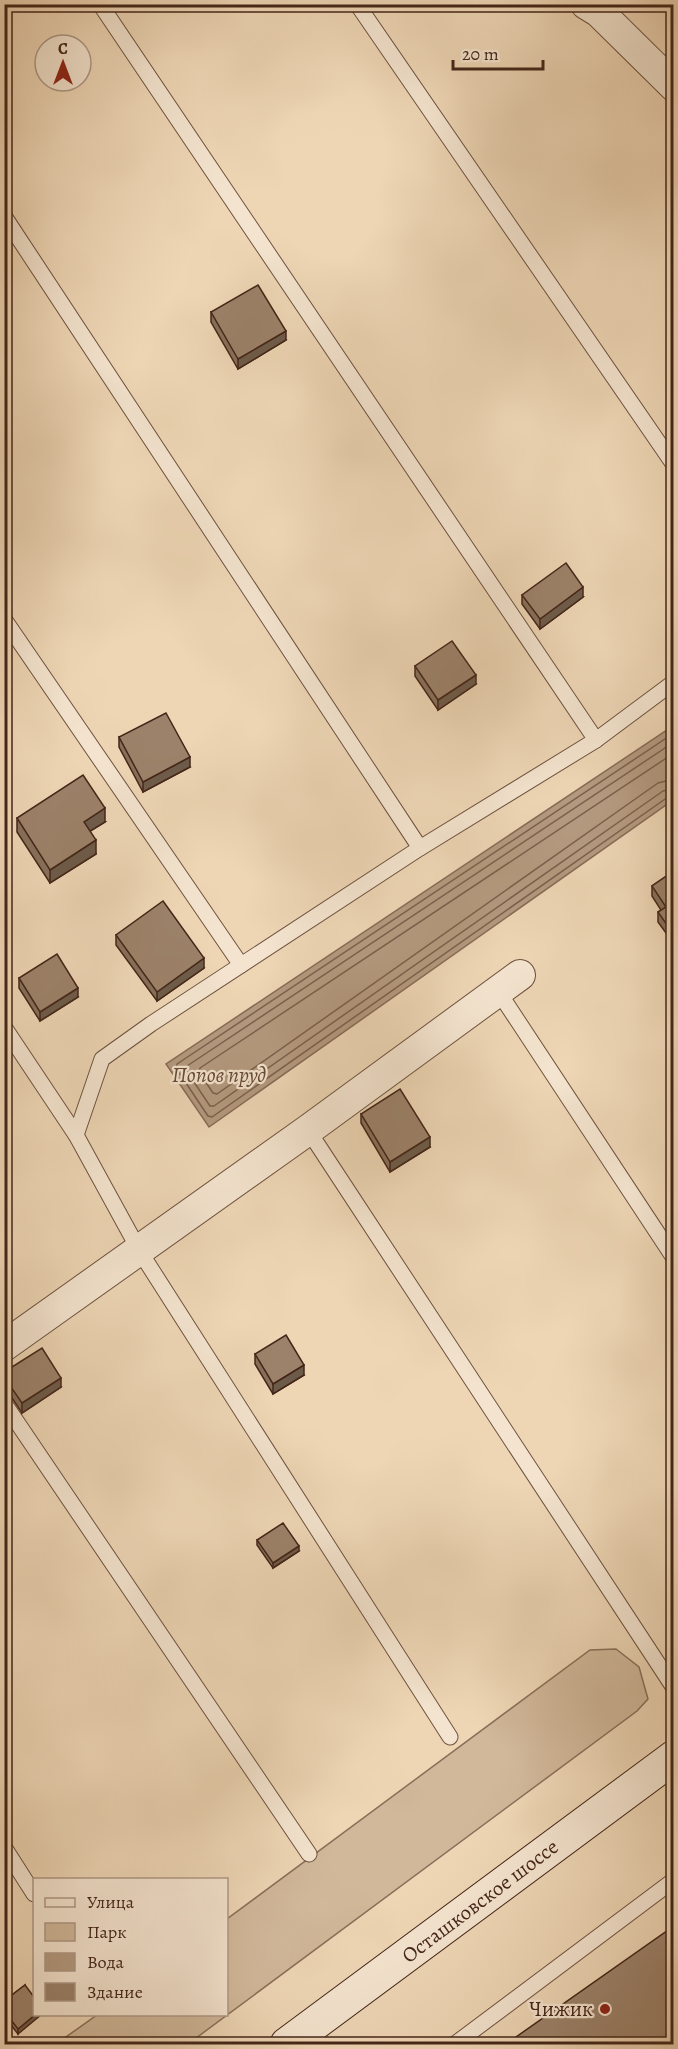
<svg xmlns="http://www.w3.org/2000/svg" width="678" height="2049" font-family="Alegreya,serif">
	<rect width="100%" height="100%" fill="#eed6b5"/>
	<filter id="stains"><feTurbulence type="fractalNoise" baseFrequency=".00333" numOctaves="4"/><feColorMatrix values="0 0 0 0 .2 0 0 0 0 .09 0 0 0 0 .02 0 0 0 .5 -.17"/></filter>
	<radialGradient id="worn" r=".72"><stop offset=".6" stop-color="#630" stop-opacity="0"/><stop offset="1" stop-color="#630" stop-opacity=".3"/></radialGradient>
	<path fill="#d1b89a" stroke="#8a6f59" stroke-width="1.5" d="M616 1649 639 1667 648 1699 637 1711 188 2044H56L97 2015 226 2014 227 1919 590 1650Z"/>
	<path fill="#b49a80" stroke="#876c56" stroke-width="1.5" d="M673 726V800L209 1127 166 1064Z"/>
	<g fill="none" stroke-linecap="round" stroke-linejoin="round">
		<g stroke="#7c604c" stroke-width="1.5">
			<path d="M674 733 177 1064 176 1068 208 1116 212 1117 668 797 674 796"/>
			<path d="M674 742 187 1066 186 1070 210 1106H214L663 791 674 788"/>
			<path d="M674 753 200 1068 199 1072 213 1093 217 1094 658 783 674 779"/>
		</g>
		<defs>
			<g id="lane">
				<path d="M100 4 596 740"/>
				<path d="M357 4 674 465"/>
				<path d="M4 216 420 848"/>
				<path d="M4 619 241 965"/>
				<path d="M498 991 674 1258"/>
				<path d="M4 1027 76 1135 139 1250 450 1737"/>
				<path d="M308 1130 674 1688"/>
				<path d="M76 1135 102 1059 151 1024 420 848 596 740 674 682"/>
				<path d="M4 1403 309 1854"/>
				<path d="M4 1847 34 1894"/>
				<path d="M455 2044 674 1880"/>
			</g>
			<g id="street">
				<path d="M586 4 599 12 674 86"/>
				<path d="M4 1346 308 1130 520 975"/>
			</g>
			<path id="secondary" d="M287 2044 674 1757"/>
		</defs>
		<use href="#lane" stroke="#6e523f" stroke-width="17"/>
		<use href="#street" stroke="#6e523f" stroke-width="32"/>
		<use href="#secondary" stroke="#442618" stroke-width="35"/>
		<use href="#lane" stroke="#f4e4cf" stroke-width="15"/>
		<use href="#street" stroke="#f4e4cf" stroke-width="30"/>
		<use href="#secondary" stroke="#f4e4cf" stroke-width="33"/>
	</g>
	<g fill="#86705b" stroke="#442618" stroke-width="1.5">
		<path d="M211 312 286 340 238 369 211 322Z"/>
		<path d="M522 595 583 597 540 629 522 604Z"/>
		<path d="M415 666 476 684 438 710 415 676Z"/>
		<path d="M119 737 190 767 143 792 119 747Z"/>
		<path d="M17 818 105 822 90 831 96 854 50 883 17 832Z"/>
		<path d="M674 871V944L658 922V912L661 910 652 896V886Z"/>
		<path d="M116 935 204 968 157 1001 116 945Z"/>
		<path d="M19 978 78 997 40 1021 19 988Z"/>
		<path d="M361 1114 430 1147 390 1172 361 1123Z"/>
		<path d="M255 1354 304 1375 273 1394 255 1364Z"/>
		<path d="M4 1372 61 1387 22 1413 4 1386Z"/>
		<path d="M257 1540 299 1551 273 1568 257 1545Z"/>
		<path d="M25 1985 18 2034 4 2016V2001Z"/>
	</g>
	<g fill="#6d5b4a" stroke="#442618" stroke-width="1.5">
		<path d="M286 331V340L238 369V359Z"/>
		<path d="M583 587V597L540 629V619Z"/>
		<path d="M476 675V684L438 710V700Z"/>
		<path d="M190 757V767L143 792V782Z"/>
		<path d="M105 808V822L84 835V822Z"/>
		<path d="M96 840V854L50 883V870Z"/>
		<path d="M204 958V968L157 1001V992Z"/>
		<path d="M78 988V997L40 1021V1012Z"/>
		<path d="M430 1137V1147L390 1172V1162Z"/>
		<path d="M304 1365V1375L273 1394V1384Z"/>
		<path d="M61 1378V1387L22 1413V1403Z"/>
		<path d="M299 1546V1551L273 1568V1563Z"/>
		<path d="M36 2014H42L18 2034V2029Z"/>
		<path d="M674 2031V2044H656Z"/>
	</g>
	<g fill="#9c826a" stroke="#442618" stroke-width="1.5">
		<path d="M258 285 286 331 238 359 211 312Z"/>
		<path d="M566 563 583 587 540 619 522 595Z"/>
		<path d="M452 641 476 675 438 700 415 666Z"/>
		<path d="M166 713 190 757 143 782 119 737Z"/>
		<path d="M83 775 105 808 84 822 96 840 50 870 17 818Z"/>
		<path d="M674 871V935L658 912 666 907 652 886Z"/>
		<path d="M163 901 204 958 157 992 116 935Z"/>
		<path d="M57 954 78 988 40 1012 19 978Z"/>
		<path d="M400 1089 430 1137 390 1162 361 1114Z"/>
		<path d="M286 1335 304 1365 273 1384 255 1354Z"/>
		<path d="M42 1348 61 1378 22 1403 4 1377V1372Z"/>
		<path d="M283 1523 299 1546 273 1563 257 1540Z"/>
		<path d="M674 1926V2031L656 2044H506Z"/>
		<path d="M25 1985 34 1997V2014H36L18 2029 4 2011V2001Z"/>
	</g>
	<circle fill="#8f2418" stroke="#f4e4cf" stroke-width="2" cx="605" cy="2009" r="6"/>
	<g text-anchor="middle" stroke-width="4.5" stroke-linejoin="round" paint-order="stroke">
		<g font-size="21" fill="#442618" stroke="#f4e4cf">
			<text transform="translate(480 1901) rotate(-37)" y="7">Осташковское шоссе</text>
		</g>
		<g font-size="21" fill="#442618" stroke="#f4e4cf" text-anchor="end">
			<text x="593" y="2016">Чижик</text>
		</g>
		<g font-size="22" font-style="italic" fill="#664937" stroke="#f4e4cf">
			<text x="219" y="1082">Попов пруд</text>
		</g>
	</g>
	<rect width="678" height="2049" fill="none" stroke="#eed6b5" stroke-width="24"/>
	<rect x="6" y="6" width="666" height="2037" fill="none" stroke="#442618" stroke-width="3"/>
	<rect x="12" y="12" width="654" height="2025" fill="none" stroke="#442618" stroke-width="1.5"/>
	<rect x="33" y="1878" width="195" height="138" fill="#f4e4cf" stroke="#ae9886" stroke-width="1.5"/>
	<rect x="45" y="1898" width="30" height="9" fill="#f4e4cf" stroke="#ae9886" stroke-width="1.5"/>
	<text x="87" y="1908" font-size="18" fill="#442618">Улица</text>
	<rect x="45" y="1923" width="30" height="18" fill="#d1b89a" stroke="#ae9886" stroke-width="1.5"/>
	<text x="87" y="1938" font-size="18" fill="#442618">Парк</text>
	<rect x="45" y="1953" width="30" height="18" fill="#b49a80" stroke="#ae9886" stroke-width="1.5"/>
	<text x="87" y="1968" font-size="18" fill="#442618">Вода</text>
	<rect x="45" y="1983" width="30" height="18" fill="#9c826a" stroke="#ae9886" stroke-width="1.5"/>
	<text x="87" y="1998" font-size="18" fill="#442618">Здание</text>
	<g transform="translate(63 63)"><circle r="28" fill="#f4e4cf" stroke="#ae9886" stroke-width="1.5"/>
	<path d="M0-4.5L10 22L0 15L-10 22Z" fill="#8f2418"/>
	<text y="-9" font-size="16" font-weight="bold" text-anchor="middle" fill="#442618">С</text>
	</g>
	<path d="M453 60v9h90v-9" fill="none" stroke="#442618" stroke-width="3"/>
	<text x="462" y="60" font-size="18" fill="#442618" stroke="#f4e4cf" stroke-width="4.5" paint-order="stroke">20 m</text>
	<rect width="100%" height="100%" filter="url(#stains)"/>
	<rect width="100%" height="100%" fill="url(#worn)"/>
</svg>
